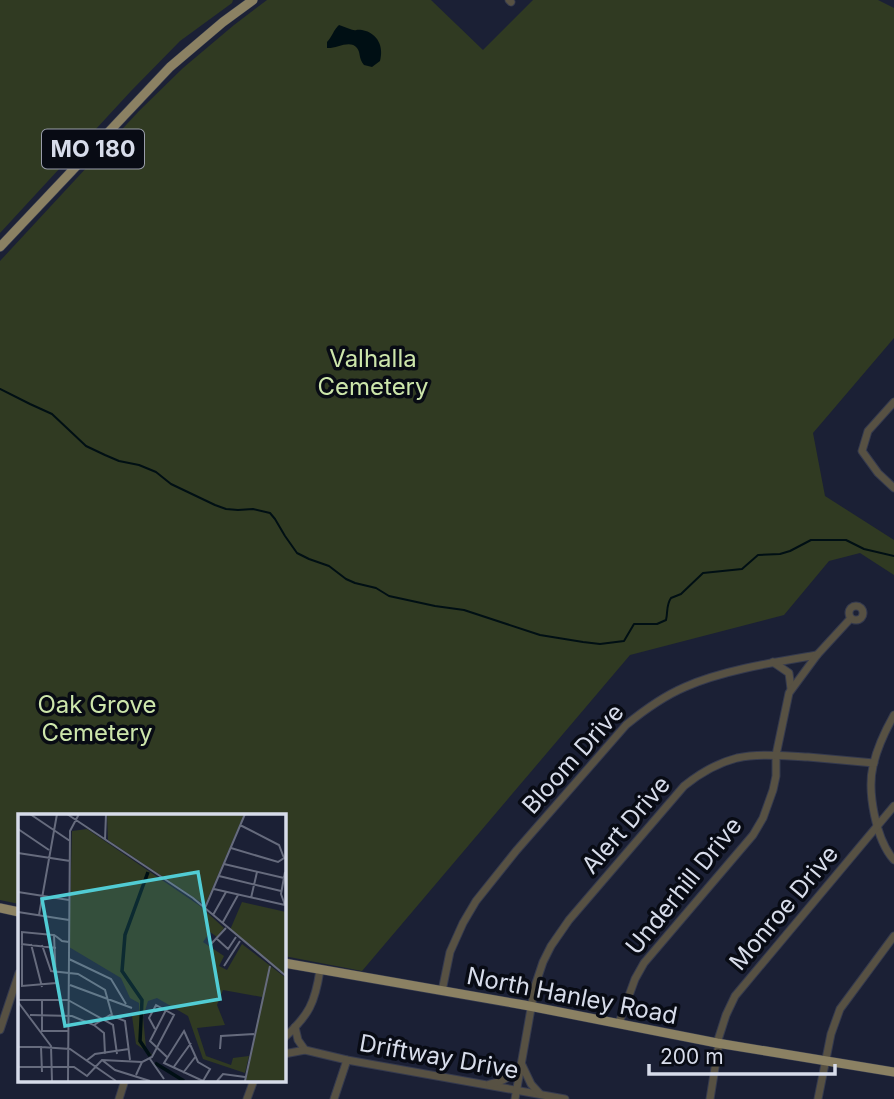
<svg xmlns="http://www.w3.org/2000/svg" width="894" height="1099" font-family="Inter,sans-serif">
	<rect width="100%" height="100%" fill="#1b2035"/>
	<g fill="#303a22">
		<path d="M0 0H233L232 3 180 41 131 91 0 233Z"/>
		<path d="M267 0H431L483 50 533 0H878L894 8V338L813 433 825 496 894 540V575L860 553 829 561 784 615 630 655 362 971 284 956V816H19V904L0 900V261L139 111 183 68 234 25Z"/>
	</g>
	<path fill="#000f14" d="M339 25C343 26 346 28 350 29 359 32 353 29 362 30 378 33 384 47 380 61L372 67 364 65C358 58 361 53 357 48 350 39 336 49 327 48V42C332 37 334 29 339 25Z"/>
	<g fill="none" stroke-linecap="round" stroke-linejoin="round">
		<path stroke="#000f14" stroke-width="2" d="M0 389 30 404 52 414 86 446 105 455 119 461 139 465 156 472 171 484 215 505 226 509 238 510 253 509 270 513 275 519 285 536 297 553 309 559 329 566 346 579 355 583 376 588 389 596 435 606 464 610 540 635 583 642 600 644 624 641 634 624H657L666 620C668 612 666 605 671 598L681 594 703 573 742 569 758 555 780 554 790 551 811 540H846L864 549 894 556"/>
		<defs>
			<g id="minor">
				<path d="M509 0 511 2"/>
				<path d="M894 402 868 431 862 451 878 473 894 488"/>
				<circle cx="856" cy="613" r="7"/>
				<path d="M773 662 789 673 791 689"/>
				<path d="M894 715C885 731 877 748 873 766 867 792 876 840 894 860"/>
				<path d="M442 991 450 952 463 923 476 901 516 851 626 725C643 711 664 696 685 687 723 670 776 662 817 655"/>
				<path d="M619 1023 635 979 644 963 753 835 763 818 773 790 776 776V755L789 693 817 655 851 618"/>
				<path d="M295 1027 298 1040 305 1050"/>
				<path d="M0 1030 19 973"/>
				<path d="M284 1038C309 1015 315 1003 320 970"/>
				<path d="M717 1043 726 1015 735 996 894 806"/>
				<path d="M284 1054 305 1050 347 1060 565 1099"/>
				<path d="M490 1084C502 1082 514 1074 522 1065L531 1084 540 1094"/>
				<path d="M119 1099 125 1080"/>
				<path d="M247 1099 254 1080"/>
				<path d="M334 1099 347 1060"/>
				<path d="M515 1099 535 986 543 962 551 946 569 920 684 786C699 774 717 763 737 758 760 753 784 756 808 757 830 759 852 761 874 763"/>
				<path d="M710 1099 719 1043"/>
				<path d="M818 1099 831 1034 840 1009 894 936"/>
			</g>
			<g id="major">
				<path d="M0 247 170 67 223 22 253 0"/>
				<path d="M0 908 19 912"/>
				<path d="M284 963 524 1005 717 1043 894 1072"/>
			</g>
		</defs>
		<use href="#minor" stroke="#353a4e" stroke-width="9"/>
		<use href="#major" stroke="#353a4e" stroke-width="10"/>
		<use href="#minor" stroke="#575143" stroke-width="7"/>
		<use href="#major" stroke="#8b8163" stroke-width="9"/>
	</g>
	<g text-anchor="middle" stroke-width="7" stroke-linejoin="round" paint-order="stroke">
		<rect fill="#080b14" stroke="#999daa" stroke-width="2" x="42" y="129.5" width="102" height="39" rx="5"/>
		<g font-size="23" font-weight="bold" fill="#d7dcea">
			<text x="93" y="157">MO 180</text>
		</g>
		<g font-size="24" fill="#cde6ab" stroke="#080b14">
			<text x="373" y="367">Valhalla<tspan x="373" dy="28">Cemetery</tspan></text>
			<text x="97" y="713">Oak Grove<tspan x="97" dy="28">Cemetery</tspan></text>
		</g>
		<g font-size="24" fill="#d7dcea" stroke="#080b14">
			<text transform="translate(573 759) rotate(-48)" y="8">Bloom Drive</text>
			<text transform="translate(626 825) rotate(-49)" y="8">Alert Drive</text>
			<text transform="translate(684 886) rotate(-51)" y="8">Underhill Drive</text>
			<text transform="translate(784 908) rotate(-50)" y="8">Monroe Drive</text>
			<text transform="translate(572 996) rotate(11)" y="8">North Hanley Road</text>
			<text transform="translate(439 1057) rotate(10)" y="8">Driftway Drive</text>
		</g>
	</g>
	<g transform="translate(18 814)">
		<rect width="268" height="268" fill="#1b2035"/>
		<path d="M89 0H226L187 91 90 26ZM69 15 182 92 206 114 199 123 192 118 185 128 206 142 201 152 209 156 224 130 268 164V267L228 266 244 183 205 176 199 191 207 211 179 214 188 242 213 251 215 244 231 242 227 259 185 245 170 202 139 184 130 187 125 203 128 234 135 242 118 230 114 202 121 200V189L112 184 103 164 51 133 54 17ZM224 88 268 98V161L212 116Z" fill="#303a22"/>
		<path fill="none" stroke="#000f14" stroke-width="3.5" d="M130 58 107 121 104 157 124 186 122 227 132 242M137 249 166 267"/>
		<path fill="none" stroke="#666b7d" stroke-width="2" d="M12 0 52 27M49 0 175 84 268 162M0 15 31 36M87 26 88 0M213 34 260 48 266 44 261 31 222 11M0 39 52 47M206 50 266 64M267 58 263 80 267 91M201 62 263 77M196 75 267 91M0 78 51 86M233 84 239 58M187 94 227 0M0 98 51 106M21 101 39 0M195 101 208 78M205 108 220 81M36 121 38 169 4 172V118L35 121H36L39 123 44 127 51 128M198 124 210 135 218 123M3 130 38 134M13 130 24 173M193 130 208 114M24 131 33 157 60 160 87 176 94 201M51 145 93 165 108 190M206 152 222 127M52 171 114 194M1 186H50M24 186V217H50M50 186 95 211 99 240M0 188 33 232 34 267M148 196 132 227 149 243M12 201 54 202 76 211 86 219 87 240M76 211 92 201 107 207 112 246M166 217 180 248 192 255 185 267 146 249ZM0 233H24M23 233 24 258M23 233 52 235 98 267M202 235 203 222 236 220M132 245 146 265M84 246 97 256 132 267M68 247 77 240 111 235M0 253H56L69 262 84 246 124 248M155 254 173 229M165 259 178 242M118 261 124 248 134 243 156 201 138 191 131 204 137 215M50 267 52 17 61 0M199 267 205 260 227 263M227 267 252 152"/>
		<path fill="#51ccd4" fill-opacity="0.15" stroke="#51ccd4" stroke-width="3.5" d="M180 58 202 185 47 212 24 85Z"/>
		<rect width="268" height="268" fill="none" stroke="#d7dcea" stroke-width="3.5"/>
	</g>
	<path d="M649 1064v10h186v-10" fill="none" stroke="#d7dcea" stroke-width="3.5"/>
	<text x="660" y="1064" font-size="21" fill="#d7dcea" stroke="#080b14" stroke-width="5" paint-order="stroke">200 m</text>
</svg>
